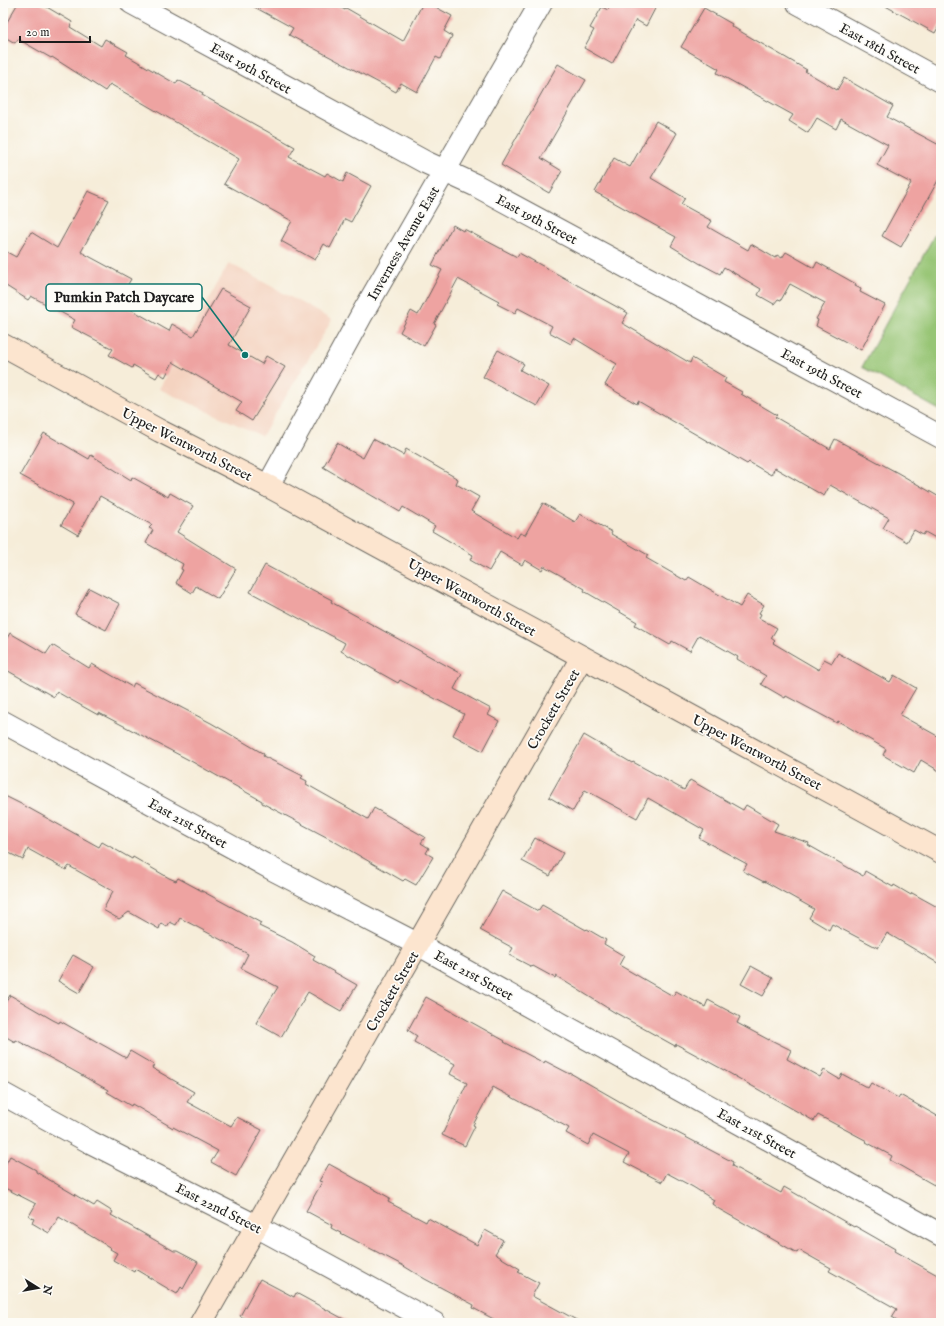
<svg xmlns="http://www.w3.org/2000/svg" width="944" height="1326" font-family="'IM FELL English',serif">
	<rect width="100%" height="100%" fill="#fdfcf7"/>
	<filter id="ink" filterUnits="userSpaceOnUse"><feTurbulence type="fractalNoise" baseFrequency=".025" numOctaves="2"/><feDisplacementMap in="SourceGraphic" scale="8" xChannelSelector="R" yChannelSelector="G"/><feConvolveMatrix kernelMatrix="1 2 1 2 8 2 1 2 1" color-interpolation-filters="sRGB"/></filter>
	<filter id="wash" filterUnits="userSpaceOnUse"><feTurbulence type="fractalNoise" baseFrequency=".012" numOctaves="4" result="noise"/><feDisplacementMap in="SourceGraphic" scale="16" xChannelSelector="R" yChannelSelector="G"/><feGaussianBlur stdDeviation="0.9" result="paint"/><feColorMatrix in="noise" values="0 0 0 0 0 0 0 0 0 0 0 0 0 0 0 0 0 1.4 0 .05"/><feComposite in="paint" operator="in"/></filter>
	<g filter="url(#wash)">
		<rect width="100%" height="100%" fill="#f6edd9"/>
		<path fill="#f4d3c0" d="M229 263 332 320 262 436 159 389Z"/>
		<path fill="#97c574" stroke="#5a7048" d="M941 223V411L862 367Z"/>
		<g id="blocks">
			<g fill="#eea3a1">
				<path d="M18 3H40L72 22 70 27 101 46 105 39 128 52 126 55 176 84 178 80 203 93 202 95 295 147 289 157 325 176 327 173 343 182 347 173 371 186 351 222 345 219 330 248 324 244 315 260 281 241 292 221 224 184 239 159 110 84 105 91 52 57 51 58 18 39 15 43 3 36V29Z"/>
				<path d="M247 3H332L345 10 346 8 403 41 423 3H428L452 16 444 31 452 36 440 59 436 57 417 92 401 83 396 92 289 35 293 28Z"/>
				<path d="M604 3H658L646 26 636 20 612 64 584 48 594 30 590 28 602 7 608 10 610 6Z"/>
				<path d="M880 3H941V22L935 33Z"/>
				<path d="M704 8 732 24 731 26 807 70 805 71 837 90 844 78 893 106 887 117 941 146V175L901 247 882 236 911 183 877 165 888 145 841 119 836 129 817 118 808 133 789 121 793 115 717 73 719 69 681 47Z"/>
				<path d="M558 64 586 80 541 158 562 171 549 193 501 165Z"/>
				<path d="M656 121 677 133 651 178 685 198 681 204 712 221 708 227 748 250 751 244 775 258 777 255 782 258 786 252 814 268 817 262 856 284 855 286 861 289 860 292 885 305 861 350 816 326 818 320 816 319 825 303 790 284 781 300 778 299 774 304 758 295 761 289 724 267 720 274 699 263 671 246 676 237 595 192 614 158 630 167Z"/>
				<path d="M88 191 109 200 81 252 131 279 118 302 169 331 172 324 193 336 221 289 251 306 229 345 262 364 266 356 285 367 252 421 236 411 242 402 173 362 165 377 159 373 156 378 133 365 132 368 109 355 113 349 71 327 75 320 31 296 28 300 3 284V250L16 257 31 232 57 248Z"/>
				<path d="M453 225 463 231 464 229 517 257 519 253 628 313 622 323 690 363 692 358 726 378 724 382 742 392 741 394 777 415 775 417 830 449 835 439 898 473 941 498V541L925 532 923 535 914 530 907 542 883 528 889 518 830 485 824 496 775 468 771 475 749 462 747 464 638 401 637 404 605 385 617 364 574 338 571 344 549 332 552 326 518 308 515 313 497 304 499 301 458 279 434 324 436 325 424 346 400 332 411 311 418 315 442 270 432 265Z"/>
				<path d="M498 350 524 364 520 370 549 386 537 406 483 377Z"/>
				<path d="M44 433 89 459 91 455 131 480 132 477 168 497 170 493 193 506 177 532 236 569 218 599 196 586 192 593 176 583 183 570 181 569 183 564 146 543 153 530 149 528 152 525 100 496 78 535 61 525 73 504 20 475Z"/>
				<path d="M373 439 403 455 406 449 458 479 456 484 479 497 471 511 517 538 520 533 525 535 543 503 575 522 580 514 612 532 611 534 648 555 646 558 686 581 689 577 740 607 747 595 764 605 759 613 761 614 759 618 777 628 771 638 775 641 773 643 819 670 824 659 832 663 838 653 890 682 894 675 916 688 900 715 941 738V772L921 760 914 773 883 755 886 749 838 721 837 723 786 696 785 698 761 684 766 676 737 659 738 657 699 635 690 651 672 641 670 645 635 625 637 622 584 591 585 589 544 566 542 570 525 560 522 565 500 552 489 571 470 560 473 555 432 531 435 526 403 507 400 512 323 467 337 443 363 458Z"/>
				<path d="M265 565 309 589V588L332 600 331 602 462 674 454 689 491 709 488 715 499 721 483 751 453 735 464 714 400 680 398 683 341 651 345 643 250 592Z"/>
				<path d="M89 588 120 604 106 630 75 614Z"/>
				<path d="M10 633 46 654 52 645 89 668 92 664 132 687 134 683 211 723 264 754 263 756 303 776 301 778 307 781 306 784 368 819 374 808 425 837 421 843 429 848 426 853 433 857 416 885 405 879 403 881 332 840 262 803V801L189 760 99 713 98 715 57 692 54 697 3 668V645Z"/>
				<path d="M584 735 632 763 633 762 684 790 690 780 743 810 746 805 778 824 774 831 809 843 808 845 863 876 865 871 893 887 894 885 911 895 912 893 941 909V965L887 933 878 948 832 924 829 930 809 918 814 909 764 881V882L743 871 747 864 699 838 704 830 648 798 637 818 585 790 573 811 549 797Z"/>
				<path d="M3 795 25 806 99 847 102 842 132 859 133 857 169 878 176 881 178 878 239 911 261 923 259 926 292 942 315 956 313 960 357 985 341 1011 308 992 281 1037 256 1023 278 987 241 968 248 954 180 918 176 925 170 922 167 927 161 923 159 929 129 912 119 919 103 910 113 891 69 866 66 870 28 849 23 860 3 850Z"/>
				<path d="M535 838 563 853 550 876 522 861Z"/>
				<path d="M502 891 538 911 542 905 586 930 587 929 606 940 604 944 624 956 619 965 673 996 676 991 705 1007 708 1000 740 1017 737 1023 769 1040V1039L791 1050 787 1059 820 1077 824 1070 839 1079 842 1074 868 1088 871 1083 898 1098 900 1095 941 1118V1173L934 1185 890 1160 892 1156 866 1142 867 1141 818 1115 814 1121 722 1069 676 1044 675 1046 614 1012 556 976 555 978 533 966 532 967 509 955 513 948 480 930Z"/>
				<path d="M73 955 94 967 79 993 58 981Z"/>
				<path d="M751 966 773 978 763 996 741 984Z"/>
				<path d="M10 995 53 1020 59 1023 60 1021 126 1058 130 1051 154 1065 152 1068 194 1092 187 1102 231 1126 237 1117 262 1130 236 1176 211 1162 218 1151 173 1127V1128L132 1104 131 1106 107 1092 108 1090 56 1061 16 1040 15 1042 3 1035V1007Z"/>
				<path d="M426 997 505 1041 504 1042 544 1063 545 1061 570 1074V1073L638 1112 733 1162 732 1166 781 1193 784 1187 854 1227 855 1226 876 1238 895 1249 894 1251 941 1277V1323H902L892 1317 897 1309 829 1271 831 1268 799 1250 797 1253 719 1209 712 1204 714 1200 693 1187 667 1173 662 1182 624 1162 629 1154 593 1135 588 1145 566 1133 569 1128 493 1087 473 1125 475 1126 465 1146 442 1135 467 1083 450 1074 455 1064 414 1042 417 1036 408 1030Z"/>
				<path d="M10 1156 36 1170V1172L94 1206 97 1202 113 1212 111 1215 174 1251H177L198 1262 183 1289 181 1287 177 1294 135 1269 134 1272 113 1260 117 1253 110 1249 111 1248 59 1217 49 1233 32 1223 34 1219 29 1216 36 1204 3 1187V1169Z"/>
				<path d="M329 1164 390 1198 388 1202 426 1222 428 1218 477 1245 485 1230 503 1240 495 1254 520 1269 518 1272 539 1283 532 1296 582 1323H501L473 1308 474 1305 425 1279 402 1265 331 1228 332 1225 306 1211 322 1182 319 1181Z"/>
				<path d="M260 1279 294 1297 296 1293 351 1323H253L240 1316Z"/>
			</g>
		</g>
	</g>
	<g filter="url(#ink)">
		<use href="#blocks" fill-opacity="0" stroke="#68655e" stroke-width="1"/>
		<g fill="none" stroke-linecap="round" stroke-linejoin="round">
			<defs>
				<g id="street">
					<path d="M132 3 425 162 475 185 941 437"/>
					<path d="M798 3 941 81"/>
					<path d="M268 486 361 316 541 3"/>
					<path d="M3 722 276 871 419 945 941 1235"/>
					<path d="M3 1094 90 1142 256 1226 434 1323"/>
				</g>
				<g id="secondary">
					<path d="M3 345 160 431 268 486 941 852"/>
					<path d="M201 1323 582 657"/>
				</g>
			</defs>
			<use href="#street" stroke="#68655e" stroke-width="24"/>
			<use href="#secondary" stroke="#68655e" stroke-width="24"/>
			<use href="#street" stroke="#fff" stroke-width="22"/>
			<use href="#secondary" stroke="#fce5cf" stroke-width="22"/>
		</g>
	</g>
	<g text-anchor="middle" stroke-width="3.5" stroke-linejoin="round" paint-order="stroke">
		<g font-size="14" fill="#1c1c1c" stroke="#fdfcf7">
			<text transform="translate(880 48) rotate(29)" y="5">East 18th Street</text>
			<text transform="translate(251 68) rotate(29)" y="5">East 19th Street</text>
			<text transform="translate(537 219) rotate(28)" y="5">East 19th Street</text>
			<text transform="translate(403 243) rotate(-60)" y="5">Inverness Avenue East</text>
			<text transform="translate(822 373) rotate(28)" y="5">East 19th Street</text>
			<text transform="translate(187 444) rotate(27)" y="5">Upper Wentworth Street</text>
			<text transform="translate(472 597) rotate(29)" y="5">Upper Wentworth Street</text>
			<text transform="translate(553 709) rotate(-60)" y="5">Crockett Street</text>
			<text transform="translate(757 752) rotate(28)" y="5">Upper Wentworth Street</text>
			<text transform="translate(188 823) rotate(29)" y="5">East 21st Street</text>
			<text transform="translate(474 975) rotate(29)" y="5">East 21st Street</text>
			<text transform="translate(392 991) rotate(-60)" y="5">Crockett Street</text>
			<text transform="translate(757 1133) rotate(29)" y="5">East 21st Street</text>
			<text transform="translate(219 1208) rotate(27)" y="5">East 22nd Street</text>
		</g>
	</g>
	<path fill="none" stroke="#0f766e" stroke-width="1.5" d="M245 355L202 297"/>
	<circle fill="#0f766e" stroke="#fdfcf7" stroke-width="1.5" cx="245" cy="355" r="4"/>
	<rect fill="#fdfcf7" stroke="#0f766e" stroke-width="1.5" x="46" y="284" width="156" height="27" rx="4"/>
	<g font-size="15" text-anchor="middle" font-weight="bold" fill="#1c1c1c">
		<text x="124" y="302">Pumkin Patch Daycare</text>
	</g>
	<rect width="944" height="1326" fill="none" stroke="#fdfcf7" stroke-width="16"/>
	<g transform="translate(38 1288) rotate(101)" stroke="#fdfcf7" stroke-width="3" paint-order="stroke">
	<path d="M0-3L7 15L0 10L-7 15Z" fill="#1c1c1c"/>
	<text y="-6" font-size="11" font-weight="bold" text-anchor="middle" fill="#1c1c1c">N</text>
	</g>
	<path d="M20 36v6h70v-6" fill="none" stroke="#1c1c1c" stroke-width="2"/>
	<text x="26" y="36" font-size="12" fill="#1c1c1c" stroke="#fdfcf7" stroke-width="3" paint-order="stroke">20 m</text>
</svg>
